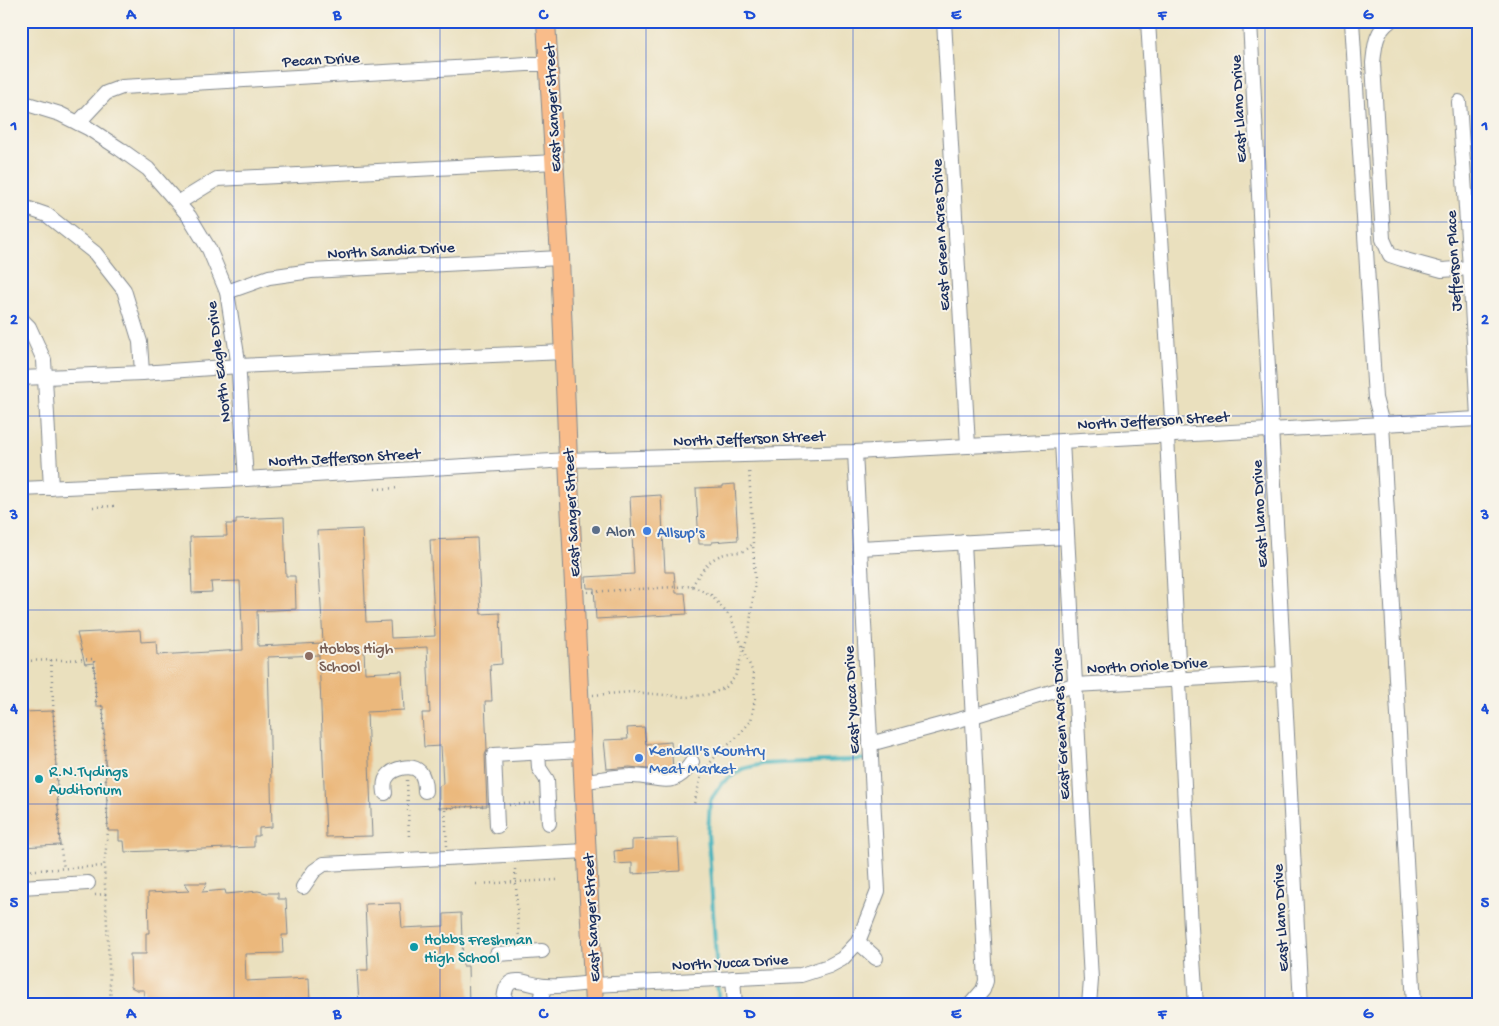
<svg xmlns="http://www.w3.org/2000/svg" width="1499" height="1026" font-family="'Gochi Hand',sans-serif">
	<rect width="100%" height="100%" fill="#f7f3e8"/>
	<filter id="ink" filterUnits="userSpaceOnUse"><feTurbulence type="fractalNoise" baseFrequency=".02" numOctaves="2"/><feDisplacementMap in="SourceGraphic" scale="10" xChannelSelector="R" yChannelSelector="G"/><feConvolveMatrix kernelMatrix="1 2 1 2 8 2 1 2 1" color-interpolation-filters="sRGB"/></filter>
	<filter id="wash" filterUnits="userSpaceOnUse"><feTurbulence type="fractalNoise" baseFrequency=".0096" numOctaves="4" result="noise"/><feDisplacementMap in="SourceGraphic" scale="20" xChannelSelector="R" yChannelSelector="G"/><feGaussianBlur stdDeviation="1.12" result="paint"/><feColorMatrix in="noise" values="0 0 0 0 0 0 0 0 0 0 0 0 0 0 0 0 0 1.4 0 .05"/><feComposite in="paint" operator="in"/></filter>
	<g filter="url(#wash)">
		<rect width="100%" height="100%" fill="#eae0be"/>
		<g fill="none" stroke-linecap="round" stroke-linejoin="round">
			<g stroke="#42b2bc" stroke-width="4">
				<path d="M717 975 708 833 710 801 722 783 742 769 763 764 869 759"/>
				<path d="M717 982 719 1005"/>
			</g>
		</g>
		<g id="blocks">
			<g fill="#ebb87c">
				<path d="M735 484 738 540 712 542V544H699L696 488 723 487V485Z"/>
				<path d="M661 495 665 572H674L676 593H685L687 614 596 619 594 588H587L586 577 634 574 630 497Z"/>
				<path d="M284 517 286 576H295L296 609 257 611 258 646 323 643 317 531 362 529 366 622 390 621 391 638 435 636 430 540 477 538 481 614 500 613 502 664 490 665 492 701H485L487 750 485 755 487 806 439 808V786L443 784 441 746 424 747 422 713H430L427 647 364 650 365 673 402 671 404 710 367 712 372 836 326 837 319 655 268 657 272 827 259 828V836H254V847L125 852 124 841H119V831H108L103 706H96L94 663 85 664 77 633 140 630 141 642 156 641 157 655 243 650 240 581 211 582 212 592 192 593 190 537 227 536 226 524H236V519Z"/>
				<path d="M53 711 60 845 21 847V712Z"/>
				<path d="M644 727 646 744 671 742 673 769 664 771 630 767 607 769 604 740 628 739 627 728Z"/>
				<path d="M678 838 680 871 632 874V863L615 864 614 851 632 849V840Z"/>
				<path d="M185 883H207L202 892 225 890 226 894 258 891 267 893H278V899H286L288 935H282L283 953 245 954 246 981 309 978 310 1005H145L144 990H137L131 987 130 954H146V933H149L148 893 190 891Z"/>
				<path d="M400 903 402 928 444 926V914L461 913 463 966H468L469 1005H359L357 970H368L365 904Z"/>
			</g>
		</g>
	</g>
	<g filter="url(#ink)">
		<use href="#blocks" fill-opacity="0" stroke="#82888e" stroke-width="1"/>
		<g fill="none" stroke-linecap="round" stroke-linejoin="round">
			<defs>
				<g id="minor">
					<path d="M944 21 968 446"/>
					<path d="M1148 21 1173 435"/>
					<path d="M1250 21 1301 1005"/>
					<path d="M1352 21 1375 398 1382 424 1414 1005"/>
					<path d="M1390 21C1375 32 1375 46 1373 63L1383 239 1390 255 1402 259 1442 270 1470 268"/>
					<path d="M21 102 60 114 88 128 120 149 148 169 189 216 209 249 227 292 238 361 246 479"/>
					<path d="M1459 102 1470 268 1478 417"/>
					<path d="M78 123 106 93 122 87 527 64H549"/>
					<path d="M178 203 217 179 555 162"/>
					<path d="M21 206 47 215 95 253 124 290 140 342 142 373"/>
					<path d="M227 292 269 277 311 271 560 258"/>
					<path d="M21 319 29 327 44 360 51 488"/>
					<path d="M21 378 142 373 239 366 564 352"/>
					<path d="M1167 436 1191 928 1196 1005"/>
					<path d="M1062 441 1091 980 1089 1005"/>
					<path d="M21 489 246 479 568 460 855 452 1478 419"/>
					<path d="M964 542 986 981 983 990 970 1005"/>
					<path d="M860 548 1067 537"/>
					<path d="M870 744 973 716 1074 685 1283 674"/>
					<path d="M538 752 539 768 547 780 549 823"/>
					<path d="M583 781C599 780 614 776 630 776 657 775 673 792 692 762"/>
					<path d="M385 793C384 787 384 781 387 777 393 768 412 763 420 772 424 777 425 785 425 791"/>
					<path d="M497 826 494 755 582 750"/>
					<path d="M21 887 88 883"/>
					<path d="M303 887 314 871 324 864 587 851"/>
					<path d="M858 942 876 958"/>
					<path d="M497 954 542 951"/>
					<path d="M733 978 735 1005"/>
					<path d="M593 985 801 975 829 966 842 959 858 942 878 891 855 452"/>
					<path d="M541 1001 544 986"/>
					<path d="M504 1005C504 967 524 985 545 986 561 987 578 984 593 983"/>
				</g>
				<path id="major" d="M546 21 560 258 568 460 594 1005"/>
			</defs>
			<use href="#minor" stroke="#82888e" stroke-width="16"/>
			<use href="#major" stroke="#82888e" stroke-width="20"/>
			<g stroke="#82888e" stroke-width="2.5" stroke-dasharray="1 4" stroke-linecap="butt">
				<path d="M375 489 400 488"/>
				<path d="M93 507 115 506"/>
				<path d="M692 586C699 575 706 562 719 556 731 550 744 556 752 544"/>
				<path d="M588 592 692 586 711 595 731 618 753 673 755 698 751 721 737 737 715 757 702 773 694 804"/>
				<path d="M51 660 60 845 64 868"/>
				<path d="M21 661 94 659 96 706H103L108 831 104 866 111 1005"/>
				<path d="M593 695 632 692 687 697 711 694 726 687 735 677 749 632 755 581 749 469"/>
				<path d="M407 780 409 838"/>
				<path d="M509 805 536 803"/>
				<path d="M447 846 445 808 483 806"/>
				<path d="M515 869 519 940"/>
				<path d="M21 871 104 866"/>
				<path d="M476 884 557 880"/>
				<path d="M95 895 106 894"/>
				<path d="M520 1001V1005"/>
			</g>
			<use href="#minor" stroke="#fff" stroke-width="14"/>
			<use href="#major" stroke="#f9bc8a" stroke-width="18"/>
		</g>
	</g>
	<path fill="none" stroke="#1d4ed8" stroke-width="1" stroke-opacity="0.55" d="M234 21V1005M440 21V1005M646 21V1005M853 21V1005M1059 21V1005M1265 21V1005M21 222H1478M21 416H1478M21 610H1478M21 804H1478"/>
	<circle fill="#5c6f8a" stroke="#f7f3e8" stroke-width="2" cx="596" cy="530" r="5"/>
	<g fill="#3f7fe0" stroke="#f7f3e8" stroke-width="2">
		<circle cx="647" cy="531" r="5"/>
		<circle cx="639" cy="758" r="5"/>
	</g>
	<circle fill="#8d6e63" stroke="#f7f3e8" stroke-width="2" cx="309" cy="656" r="5"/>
	<g fill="#0f9aa8" stroke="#f7f3e8" stroke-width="2">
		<circle cx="39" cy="779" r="5"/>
		<circle cx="414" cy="947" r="5"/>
	</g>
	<g text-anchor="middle" stroke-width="4" stroke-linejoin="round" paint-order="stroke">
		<g font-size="16" fill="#1b2f5e" stroke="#f7f3e8">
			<text transform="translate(321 58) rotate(-3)" y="6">Pecan Drive</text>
			<text transform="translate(551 108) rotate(-93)" y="6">East Sanger Street</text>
			<text transform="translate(1237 109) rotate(-93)" y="6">East Llano Drive</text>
			<text transform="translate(939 235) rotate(-93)" y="6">East Green Acres Drive</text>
			<text transform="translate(391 249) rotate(-3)" y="6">North Sandia Drive</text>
			<text transform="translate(1452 261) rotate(-93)" y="6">Jefferson Place</text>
			<text transform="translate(217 362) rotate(-97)" y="6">North Eagle Drive</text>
			<text transform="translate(1153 419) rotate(-3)" y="6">North Jefferson Street</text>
			<text transform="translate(749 437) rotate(-2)" y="6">North Jefferson Street</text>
			<text transform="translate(344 456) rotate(-3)" y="6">North Jefferson Street</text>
			<text transform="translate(570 513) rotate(-93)" y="6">East Sanger Street</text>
			<text transform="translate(1258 514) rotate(-93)" y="6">East Llano Drive</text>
			<text transform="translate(1147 664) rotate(-3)" y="6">North Oriole Drive</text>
			<text transform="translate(850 700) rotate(-93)" y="6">East Yucca Drive</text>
			<text transform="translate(1059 724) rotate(-93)" y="6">East Green Acres Drive</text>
			<text transform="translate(590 918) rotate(-93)" y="6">East Sanger Street</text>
			<text transform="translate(1279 918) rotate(-93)" y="6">East Llano Drive</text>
			<text transform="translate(730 961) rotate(-3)" y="6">North Yucca Drive</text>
		</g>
		<g font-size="16" fill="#4e5e75" stroke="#f7f3e8" text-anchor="start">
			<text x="606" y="536">Alon</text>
		</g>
		<g font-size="16" fill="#366cbe" stroke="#f7f3e8" text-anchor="start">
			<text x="657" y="537">Allsup's</text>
			<text x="649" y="755">Kendall's Kountry<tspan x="649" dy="18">Meat Market</tspan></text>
		</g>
		<g font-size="16" fill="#785e54" stroke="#f7f3e8" text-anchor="start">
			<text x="319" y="653">Hobbs High<tspan x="319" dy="18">School</tspan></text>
		</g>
		<g font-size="16" fill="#0d838f" stroke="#f7f3e8" text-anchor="start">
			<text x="49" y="776">R.N.Tydings<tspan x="49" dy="18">Auditorium</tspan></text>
			<text x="424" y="944">Hobbs Freshman<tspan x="424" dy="18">High School</tspan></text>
		</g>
	</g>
	<rect width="1499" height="1026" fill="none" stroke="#f7f3e8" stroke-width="55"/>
	<rect x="28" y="28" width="1444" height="970" fill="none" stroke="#1d4ed8" stroke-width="2"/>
	<g font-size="16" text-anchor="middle" font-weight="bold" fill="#1d4ed8">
		<text x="131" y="19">A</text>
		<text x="337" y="19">B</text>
		<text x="543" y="19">C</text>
		<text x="750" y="19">D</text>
		<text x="956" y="19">E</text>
		<text x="1162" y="19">F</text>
		<text x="1368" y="19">G</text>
		<text x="14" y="130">1</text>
		<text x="1485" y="130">1</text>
		<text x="14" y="324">2</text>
		<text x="1485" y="324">2</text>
		<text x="14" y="519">3</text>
		<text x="1485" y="519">3</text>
		<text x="14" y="713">4</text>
		<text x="1485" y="713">4</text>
		<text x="14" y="907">5</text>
		<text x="1485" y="907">5</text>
		<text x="131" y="1018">A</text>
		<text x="337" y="1018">B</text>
		<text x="543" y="1018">C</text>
		<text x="750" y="1018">D</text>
		<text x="956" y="1018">E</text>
		<text x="1162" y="1018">F</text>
		<text x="1368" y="1018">G</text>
	</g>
</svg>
